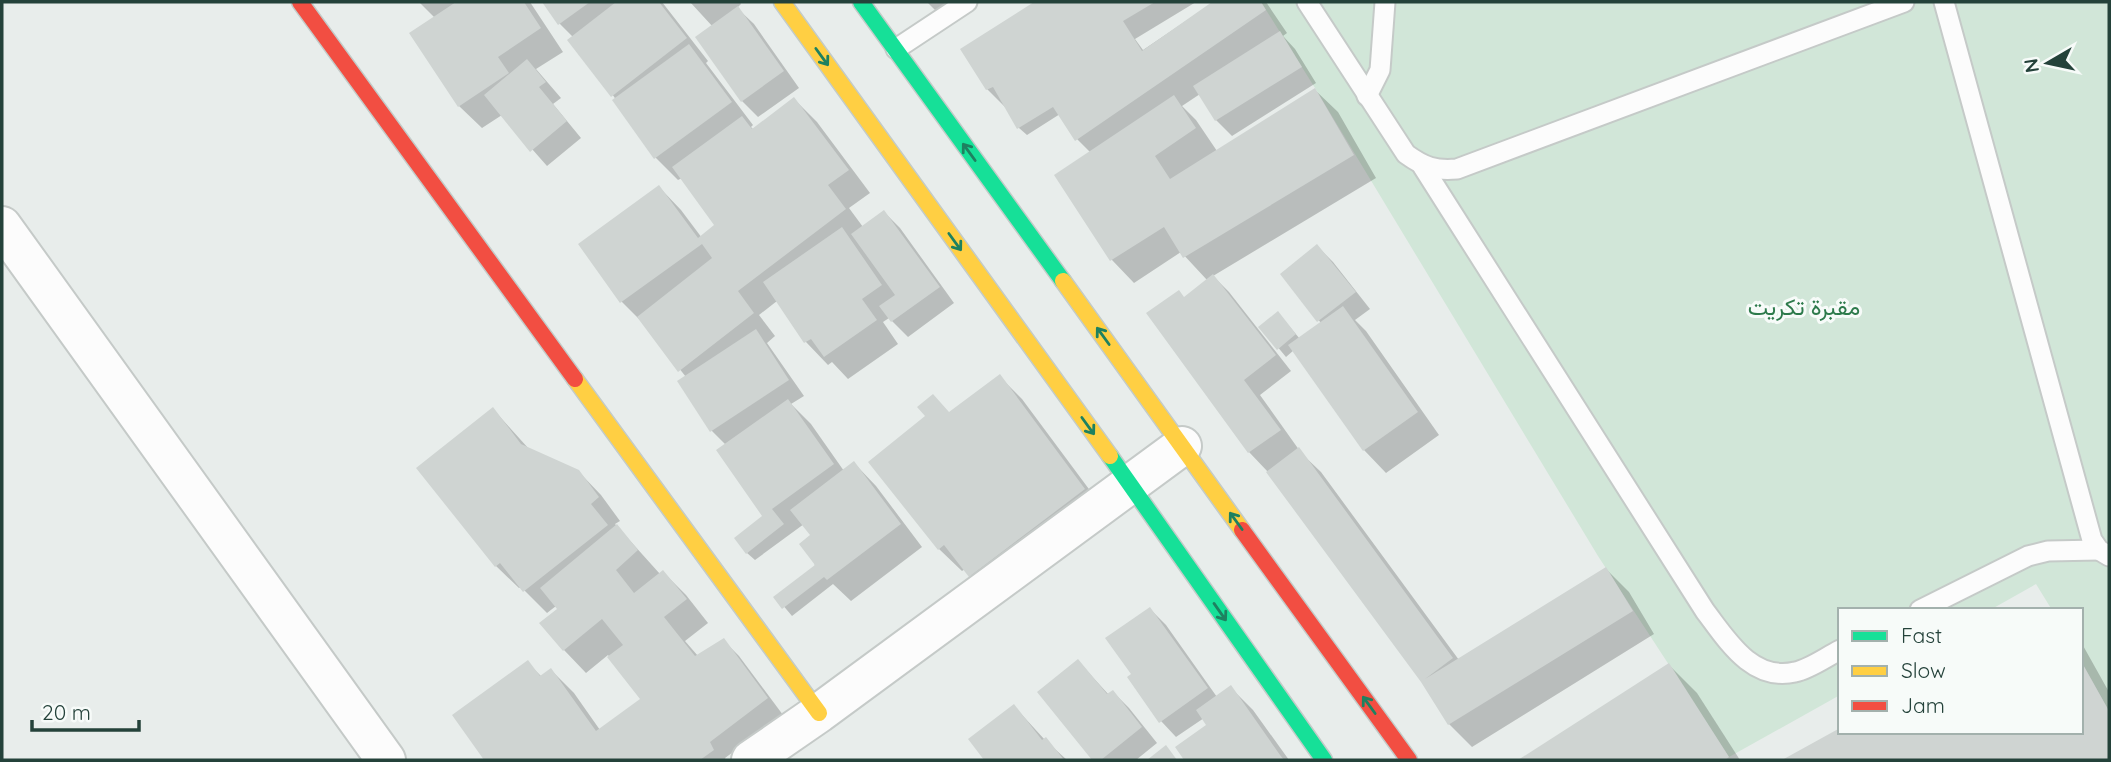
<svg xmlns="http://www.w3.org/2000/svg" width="2111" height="762" font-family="Quicksand,Vazirmatn,sans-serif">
	<rect width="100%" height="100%" fill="#e8edeb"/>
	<path fill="#d1e6d8" d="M1261 2H2109V711L2081 661V610H2052L2036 584 1990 610H1840V695L1729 757 1598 556 1315 88Z"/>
	<g fill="#0003">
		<path d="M419 2H453L455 4 459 2H530L563 52 536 69 561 98 553 104 581 138 547 166 502 115 482 128 459 106 435 18Z"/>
		<path d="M544 2H662L708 61 706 63 753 125 751 127 754 130 794 99 817 122 870 193 849 208 863 227 884 212 900 228 954 303 908 337 889 318 883 322 898 344 848 379 832 362 828 365 806 342 777 301 759 315 775 336 767 343 804 396 791 404 811 424 844 471 854 463 876 486 922 547 851 601 833 584 792 616 776 597 815 568 812 535 804 524 755 560 747 553 765 517 726 445 712 431 686 377 644 324 622 302 580 244 659 187 681 210 702 238 717 226 682 178 678 180 656 158 573 37 560 24Z"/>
		<path d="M690 2H740L741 4 737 8 754 24 799 88 758 117 742 101 713 27Z"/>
		<path d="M927 2H949L936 11Z"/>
		<path d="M1038 2H1196L1135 39 1143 50 1214 2H1266L1287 33 1283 36 1295 49 1316 83 1232 136 1216 120 1200 94 1182 106 1196 120 1217 151 1315 90 1338 112 1376 178 1213 276 1229 292 1291 371 1260 395 1302 454 1321 472 1459 660 1606 569 1629 592 1654 634 1472 747 1449 724 1422 681 1268 472 1249 452 1185 298 1207 280 1181 252 1134 283 1112 260 1057 176 1091 153 1077 139 1060 114 1027 135 1019 128 1009 111 987 89 963 49Z"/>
		<path d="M1317 246 1333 262 1370 309 1355 320 1366 331 1439 435 1386 473 1364 450 1294 350 1286 357 1261 327 1278 313 1300 339 1321 323 1282 274Z"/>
		<path d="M999 376 1022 399 1106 512 993 598 965 569 962 571 939 549 950 413Z"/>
		<path d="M493 409 529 449 578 471 601 495 620 521 615 524 660 574 663 572 686 595 708 623 685 641 698 656 723 640 739 656 783 715 725 758 726 760H486L454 716 528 663 542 677 551 670 574 693 600 730 643 700 608 655 586 673 564 650 559 609 556 606 547 613 521 587 519 588 496 566Z"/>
		<path d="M1150 609 1166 625 1217 697 1231 688 1253 710 1289 760H1186L1177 747 1208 725 1204 718 1176 737 1161 721 1133 674Z"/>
		<path d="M2081 642 2109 692V760H1785L1840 730V732H2081Z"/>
		<path d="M1078 661 1109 695 1113 692 1129 708 1157 743 1136 760H1095L1040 692Z"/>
		<path d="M1669 665 1697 693 1740 760H1521Z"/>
		<path d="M1014 706 1045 740 1067 760H986L970 740Z"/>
	</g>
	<g fill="#cfd4d2">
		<path d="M456 2H524L541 28 498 57 509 73 458 107 409 33Z"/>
		<path d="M542 2H590L558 25Z"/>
		<path d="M616 2H659L687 38 611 97 567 40Z"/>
		<path d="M1034 2H1155L1123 21 1142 51 1212 2H1261L1266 10 1075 141 1053 107 1017 129 993 87 986 90 960 49Z"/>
		<path d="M738 6 784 71 741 102 695 37Z"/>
		<path d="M1280 31 1302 67 1215 121 1193 86Z"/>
		<path d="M689 44 732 102 654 159 612 100Z"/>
		<path d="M527 59 546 82 539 87 567 121 530 152 484 95Z"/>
		<path d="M1315 88 1354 155 1183 258 1164 227 1110 261 1054 175 1174 95 1196 128 1155 156 1170 179Z"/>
		<path d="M794 97 849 170 828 185 846 209 738 291 754 313 678 372 637 317 712 258 702 244 620 303 578 244 659 185 698 238 714 225 672 167 742 116 752 129Z"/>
		<path d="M884 210 940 287 891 322 879 306 895 295 851 234Z"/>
		<path d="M842 227 882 285 862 299 877 320 824 357 811 339 804 343 763 282Z"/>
		<path d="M1317 244 1356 292 1317 322 1280 274Z"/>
		<path d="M1213 274 1276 355 1244 380 1281 430 1248 453 1146 313 1179 290 1184 297Z"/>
		<path d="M1343 306 1418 412 1363 451 1288 345Z"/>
		<path d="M1278 311 1296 334 1277 350 1258 327Z"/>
		<path d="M756 329 789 380 710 432 677 381Z"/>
		<path d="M1000 374 1085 489 969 577 944 545 938 550 868 462 925 416 917 407 933 394 949 412Z"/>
		<path d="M788 399 834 464 772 509 784 524 746 554 734 538 762 516 716 450Z"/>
		<path d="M493 407 521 444 579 470 599 497 591 504 608 525 523 592 500 563 495 567 416 468Z"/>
		<path d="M1299 447 1453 658 1425 679 1606 567 1633 611 1448 725 1421 682 1266 472Z"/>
		<path d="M854 461 901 524 827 580 824 577 782 609 773 597 815 565 799 544 810 535 790 510Z"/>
		<path d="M617 524 638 550 616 570 634 593 663 570 687 599 664 617 695 656 724 638 768 698 710 742 714 750 700 760H484L452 715 528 660 540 676 551 668 596 731 640 699 607 657 623 645 602 619 563 651 539 623 557 609 540 588Z"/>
		<path d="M1150 607 1208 688 1159 723 1127 677 1131 674 1105 638Z"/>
		<path d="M1078 659 1107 694 1113 690 1142 727 1101 760H1092L1037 692Z"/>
		<path d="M2081 661 2109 711V760H1782L1840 728V732H2081Z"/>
		<path d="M1669 663 1729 757 1725 760H1518Z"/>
		<path d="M1231 685 1280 755 1284 760H1184L1175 747 1206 725 1196 710Z"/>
		<path d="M1014 704 1042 740 1046 737 1064 760H984L968 739Z"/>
		<path d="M1166 745 1177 760H1147Z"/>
	</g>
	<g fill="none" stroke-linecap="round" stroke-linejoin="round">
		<defs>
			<g id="lane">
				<path d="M1307 2 1406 154C1424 167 1435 171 1457 169L1904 2"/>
				<path d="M1944 2 2092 540 2099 550 2109 556"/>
				<path d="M896 49 967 2"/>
				<path d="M1367 96 1380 70 1385 2"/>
				<path d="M1423 167 1705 611C1727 640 1752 682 1795 672 1810 669 1826 657 1840 650"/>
				<path d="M1920 610 2028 556 2048 551 2099 550"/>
			</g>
			<g id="street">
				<path d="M2 226 386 760"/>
				<path d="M751 760 819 713 1182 446"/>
			</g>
			<g id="fast">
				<path d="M861 2 1063 281"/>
				<path d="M1110 456 1324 760"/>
			</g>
			<g id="slow">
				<path d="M782 2 1110 456"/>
				<path d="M1063 281 1242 530"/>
				<path d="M575 379 819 713"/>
			</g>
			<g id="jam">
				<path d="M300 2 575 379"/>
				<path d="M1242 530 1409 760"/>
			</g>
		</defs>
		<use href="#lane" stroke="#c5cac8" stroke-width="23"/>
		<use href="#street" stroke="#c5cac8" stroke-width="42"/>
		<use href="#fast" stroke="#c3cbc8" stroke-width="19"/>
		<use href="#slow" stroke="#c3cbc8" stroke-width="19"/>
		<use href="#jam" stroke="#c3cbc8" stroke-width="19"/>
		<use href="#lane" stroke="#fcfcfc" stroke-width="19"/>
		<use href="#street" stroke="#fcfcfc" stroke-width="38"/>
		<use href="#fast" stroke="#16e098" stroke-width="16"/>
		<use href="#slow" stroke="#ffcf43" stroke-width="16"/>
		<use href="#jam" stroke="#f24e42" stroke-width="16"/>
	</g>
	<defs><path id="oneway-shaft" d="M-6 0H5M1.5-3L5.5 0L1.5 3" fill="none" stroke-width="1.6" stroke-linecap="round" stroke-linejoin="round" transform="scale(1.75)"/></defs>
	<g stroke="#1e8160">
		<use href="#oneway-shaft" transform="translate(822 57) rotate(54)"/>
		<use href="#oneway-shaft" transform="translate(969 152) rotate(-126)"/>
		<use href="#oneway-shaft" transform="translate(955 242) rotate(54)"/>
		<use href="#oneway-shaft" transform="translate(1103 336) rotate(-126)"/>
		<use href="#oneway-shaft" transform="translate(1088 426) rotate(54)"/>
		<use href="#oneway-shaft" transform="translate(1236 521) rotate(-126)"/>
		<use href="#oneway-shaft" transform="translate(1220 612) rotate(55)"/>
		<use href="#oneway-shaft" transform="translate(1369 705) rotate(-126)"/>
	</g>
	<g text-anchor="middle" stroke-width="6" stroke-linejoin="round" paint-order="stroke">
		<g font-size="23" fill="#2d7a4b" stroke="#f7fbf9">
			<text x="1804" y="315">مقبرة تكريت</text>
		</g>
	</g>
	<rect width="2111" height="762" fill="none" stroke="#24423a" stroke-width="7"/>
	<rect x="1838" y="608" width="245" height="126" fill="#f7fbf9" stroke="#a3b1ad" stroke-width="2"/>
	<rect x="1852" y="631" width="35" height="10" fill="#16e098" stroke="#a3b1ad" stroke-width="2"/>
	<text x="1901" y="643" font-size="21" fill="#24423a">Fast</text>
	<rect x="1852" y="666" width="35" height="10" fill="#ffcf43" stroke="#a3b1ad" stroke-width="2"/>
	<text x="1901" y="678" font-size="21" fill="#24423a">Slow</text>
	<rect x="1852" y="701" width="35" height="10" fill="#f24e42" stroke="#a3b1ad" stroke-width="2"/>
	<text x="1901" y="713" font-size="21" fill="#24423a">Jam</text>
	<g transform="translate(2048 63) rotate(261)" stroke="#f7fbf9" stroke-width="5" paint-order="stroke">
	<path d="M0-5L12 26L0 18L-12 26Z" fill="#24423a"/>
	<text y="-10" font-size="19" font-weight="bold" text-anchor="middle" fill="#24423a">N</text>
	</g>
	<path d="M32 720v10h107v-10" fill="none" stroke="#24423a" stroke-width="3.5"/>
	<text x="42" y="720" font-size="21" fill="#24423a" stroke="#f7fbf9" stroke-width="5" paint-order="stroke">20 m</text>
</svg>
